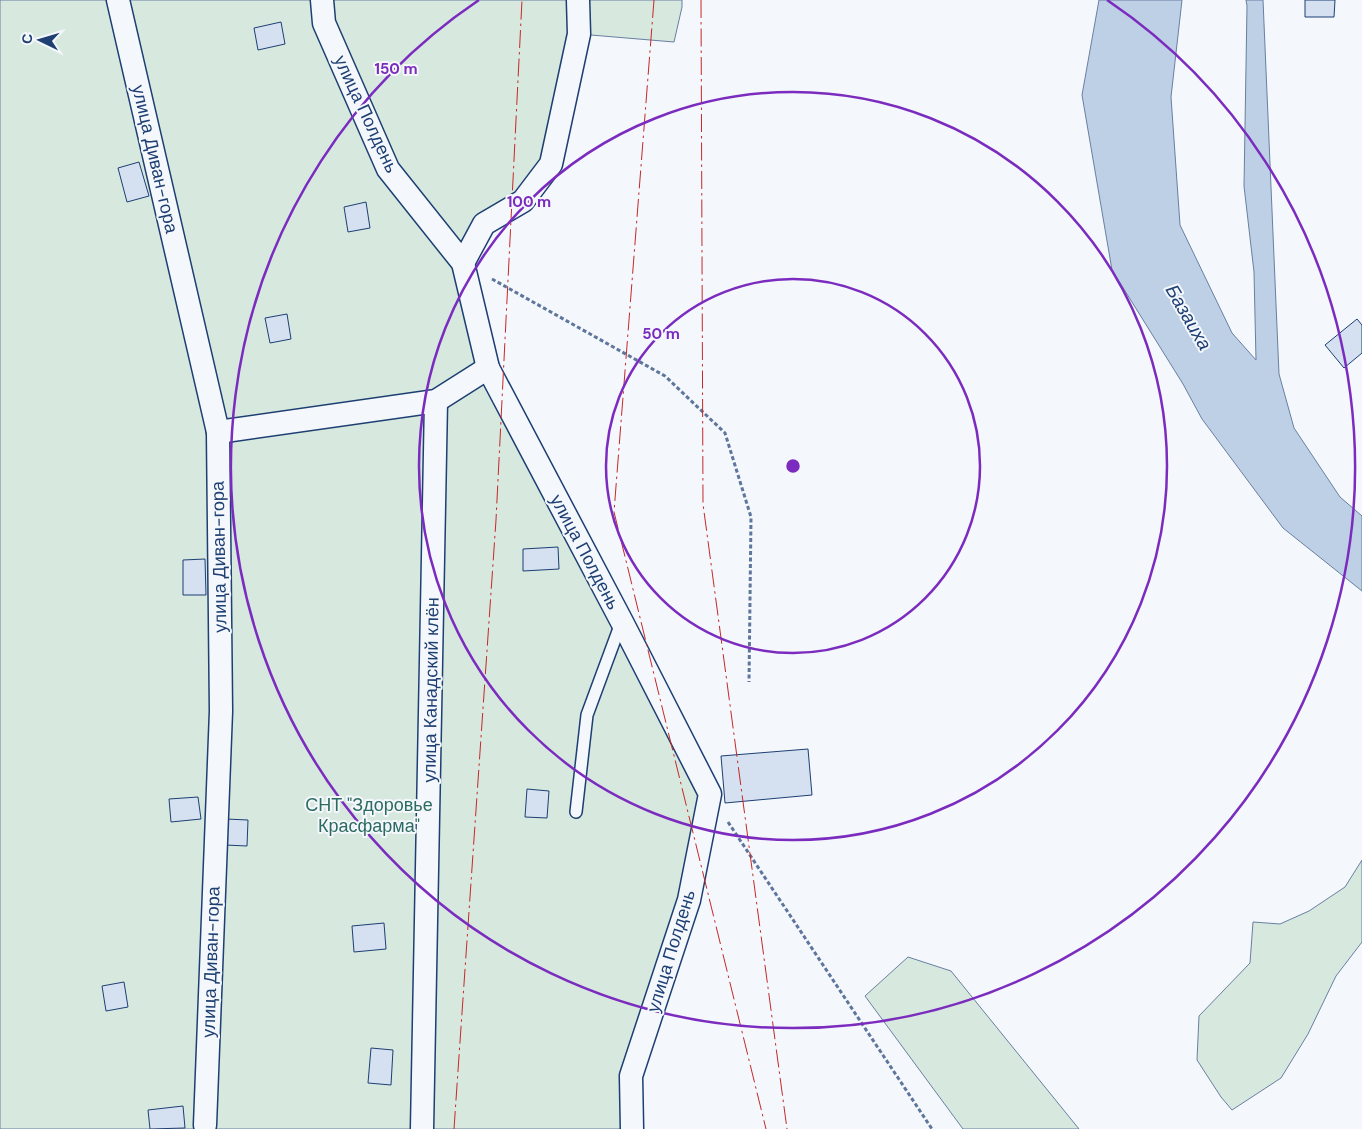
<svg xmlns="http://www.w3.org/2000/svg" width="1362" height="1129" font-family="'DM Sans',sans-serif">
	<rect width="100%" height="100%" fill="#f4f7fb"/>
	<g fill="#d7e8df" stroke="#687fa3">
		<path d="M0 0H682V7L674 42 579 34 551 164 484 224 463 263 488 368 710 794 631 1076 632 1129H0Z"/>
		<path d="M1362 860V942L1336 976 1308 1034 1281 1078 1232 1110 1221 1097 1197 1060 1199 1016 1250 963 1253 922 1280 924 1309 911 1345 887Z"/>
		<path d="M908 957 951 971 1079 1129H963L865 996Z"/>
	</g>
	<path fill="#bed0e5" stroke="#687fa3" d="M1099 0H1182L1171 97 1180 225 1232 333 1256 360 1254 272 1244 186 1247 6 1246 0H1263L1279 374 1294 428 1340 497 1362 516V591L1283 528 1202 419 1183 384 1112 270 1082 95Z"/>
	<g fill="#d5e0f0" stroke="#1d3f73">
		<path d="M1305 0H1335L1334 17H1305Z"/>
		<path d="M281 22 285 44 258 50 254 28Z"/>
		<path d="M139 162 149 196 127 202 118 168Z"/>
		<path d="M366 202 370 228 348 232 344 207Z"/>
		<path d="M287 314 291 339 270 343 265 318Z"/>
		<path d="M1357 319 1362 325V353L1344 368 1325 345Z"/>
		<path d="M558 547 559 569 523 571V549Z"/>
		<path d="M205 559 206 595H183V560Z"/>
		<path d="M808 749 812 795 725 803 721 756Z"/>
		<path d="M527 789 549 791 547 818 525 817Z"/>
		<path d="M198 797 201 819 171 822 169 799Z"/>
		<path d="M226 819 248 820 247 846 225 845Z"/>
		<path d="M384 923 386 949 354 952 352 926Z"/>
		<path d="M124 982 128 1007 106 1011 102 986Z"/>
		<path d="M371 1048 393 1050 391 1085 368 1083Z"/>
		<path d="M183 1106 185 1128 150 1129 148 1110Z"/>
	</g>
	<g fill="none" stroke-linecap="round" stroke-linejoin="round">
		<defs>
			<path id="lane" d="M576 812 587 715 621 623"/>
			<g id="street">
				<path d="M118 0 218 432 221 711 205 1125"/>
				<path d="M322 0 324 23 388 169 463 263 488 368 622 622 710 794 689 900 631 1076 632 1129"/>
				<path d="M463 263 484 224 523 201 551 164 579 34 578 0"/>
				<path d="M218 432 436 401 488 368"/>
				<path d="M422 1129 436 401"/>
			</g>
		</defs>
		<use href="#lane" stroke="#1d3f73" stroke-width="14"/>
		<use href="#street" stroke="#1d3f73" stroke-width="25"/>
		<g stroke="#5e769c" stroke-width="3" stroke-dasharray="4 2.5" stroke-linecap="butt">
			<path d="M492 279 665 376 725 433 751 517 749 682"/>
			<path d="M728 822 932 1129"/>
		</g>
		<use href="#lane" stroke="#f4f7fb" stroke-width="11"/>
		<use href="#street" stroke="#f4f7fb" stroke-width="22"/>
		<g stroke="#c62828" stroke-width="1" stroke-dasharray="18 4 2.5 4" stroke-linecap="butt">
			<path d="M654 0 614 512 766 1129"/>
			<path d="M701 0 703 504 787 1129"/>
			<path d="M454 1129 496 520 522 0"/>
		</g>
	</g>
	<g fill="none" stroke="#7b2cbf" stroke-width="2.5">
		<circle cx="793" cy="466" r="187"/>
		<circle cx="793" cy="466" r="374"/>
		<path d="M1107 0A562 562 0 1 1 479 0"/>
	</g>
	<g text-anchor="middle" stroke-width="4" stroke-linejoin="round" paint-order="stroke">
		<g font-size="18" fill="#1d3f73" stroke="#f4f7fb">
			<text transform="translate(366 114) rotate(65)" y="6">улица Полдень</text>
			<text transform="translate(155 159) rotate(77)" y="6">улица Диван-гора</text>
			<text transform="translate(585 552) rotate(62)" y="6">улица Полдень</text>
			<text transform="translate(219 557) rotate(-91)" y="6">улица Диван-гора</text>
			<text transform="translate(431 690) rotate(-89)" y="6">улица Канадский клён</text>
			<text transform="translate(671 951) rotate(-73)" y="6">улица Полдень</text>
			<text transform="translate(211 962) rotate(-88)" y="6">улица Диван-гора</text>
		</g>
		<g font-size="18" fill="#2c6c60" stroke="#f4f7fb">
			<text x="369" y="811">СНТ "Здоровье<tspan x="369" dy="21">Красфарма"</tspan></text>
		</g>
		<g font-size="19" font-style="italic" fill="#1d3f73" stroke="#f4f7fb">
			<text transform="translate(1189 317) rotate(60)" y="7">Базаиха</text>
		</g>
	</g>
	<circle cx="793" cy="466" r="8" fill="#7b2cbf" stroke="#f4f7fb" stroke-width="2.5"/>
	<g font-size="15" text-anchor="middle" font-weight="bold" fill="#7b2cbf" stroke="#f4f7fb" stroke-width="4" stroke-linejoin="round" paint-order="stroke">
		<text x="396" y="74">150 m</text>
		<text x="529" y="207">100 m</text>
		<text x="661" y="339">50 m</text>
	</g>
	<g transform="translate(40 40) rotate(275)" stroke="#f4f7fb" stroke-width="4" paint-order="stroke">
	<path d="M0-4L9 19L0 12L-9 19Z" fill="#1d3f73"/>
	<text y="-8" font-size="14" font-weight="bold" text-anchor="middle" fill="#1d3f73">С</text>
	</g>
</svg>
